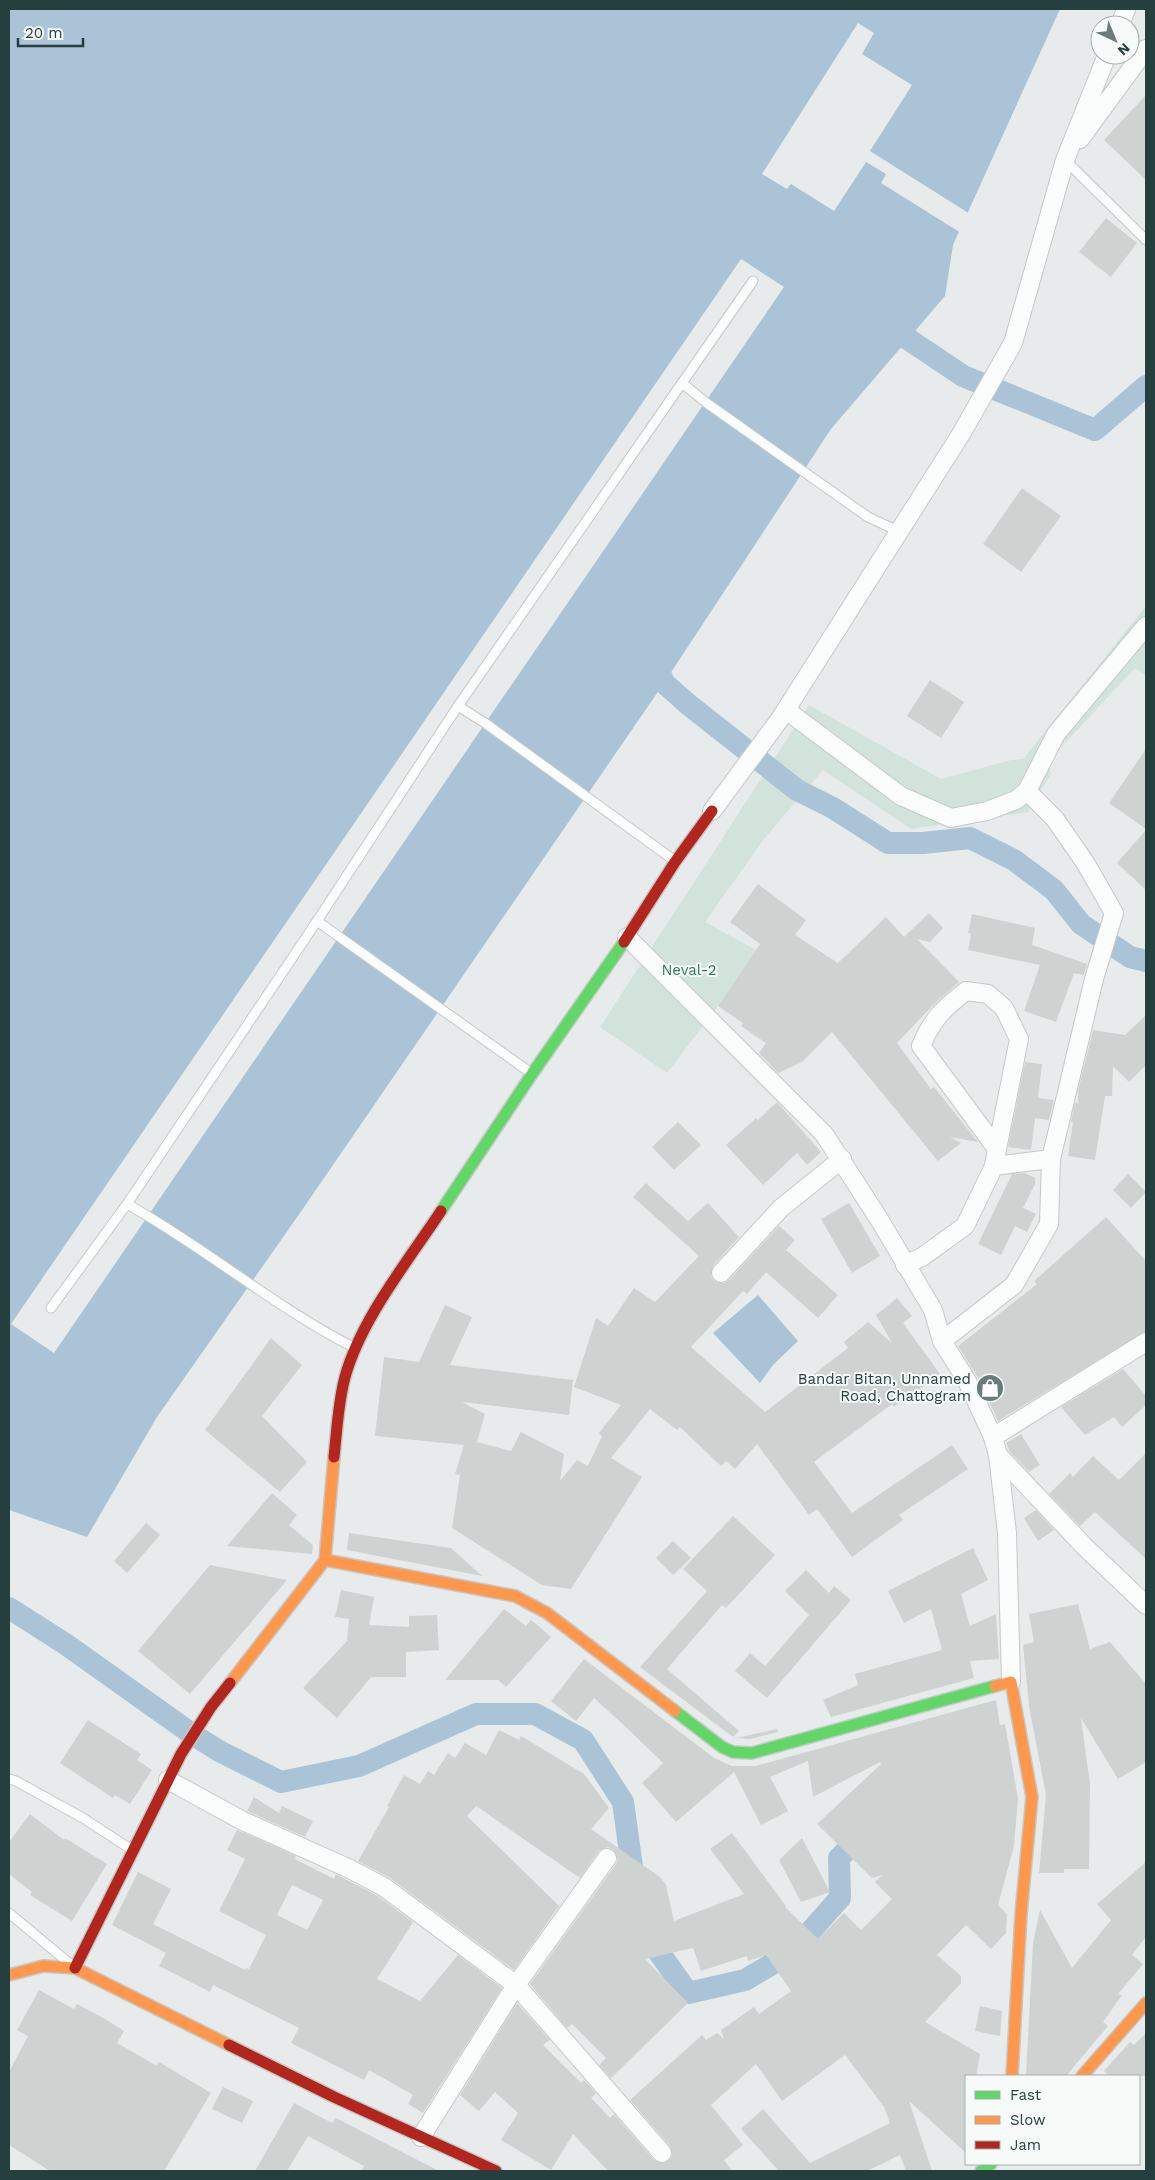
<svg xmlns="http://www.w3.org/2000/svg" width="1155" height="2180" font-family="'Work Sans',sans-serif">
	<rect width="100%" height="100%" fill="#e7ebeb"/>
	<path fill="#d2e3dc" d="M1146 606V675L1135 668 1048 761 1051 774 1028 812 911 829 823 770 764 839 705 922 756 950 718 1006 667 1073 600 1027 809 705 941 779 1011 760 1023 759Z"/>
	<g fill="#abc3d7">
		<path d="M9 9H1060L953 245 945 296 831 429 664 683 300 1213 157 1417 87 1537 9 1510Z"/>
		<path d="M758 1295 798 1341 773 1365 760 1383 713 1333Z"/>
	</g>
	<g fill="#e7ebeb">
		<path d="M858 23 874 33 862 54 912 85 870 151 970 214 961 233 881 183 886 174 866 162 834 211 791 184 787 189 762 174Z"/>
		<path d="M741 259 784 287 54 1353 11 1324Z"/>
	</g>
	<g fill="none" stroke-linecap="round" stroke-linejoin="round">
		<g stroke="#abc3d7" stroke-width="22">
			<path d="M886 318 908 339 963 376 1095 430 1146 386"/>
			<path d="M652 654 664 683 689 705 797 790 833 808 888 843H923L970 838 1014 860 1054 890 1081 924 1130 957 1146 961"/>
			<path d="M9 1608 64 1643 192 1734 219 1751 281 1782 359 1766 476 1714H535L583 1740 623 1802 633 1874 637 1887"/>
			<path d="M650 1927 658 1951 688 1993 745 1980 792 1952 840 1898 839 1858 867 1830"/>
		</g>
	</g>
	<g fill="#ced3d2" fill-rule="evenodd">
		<path d="M1146 95V180L1104 140Z"/>
		<path d="M1106 218 1137 243 1111 277 1079 252Z"/>
		<path d="M1022 488 1061 516 1021 572 983 544Z"/>
		<path d="M930 680 964 702 941 738 907 716Z"/>
		<path d="M1146 749V829L1109 803Z"/>
		<path d="M1146 830V890L1117 863Z"/>
		<path d="M758 884 806 920 795 935 838 963 886 917 904 937 929 913 943 928 930 942 917 939 959 982 937 1001 897 1043 931 1089 934 1087 978 1142 950 1137 961 1143 938 1161 832 1032 802 1062 778 1073 759 1053 766 1043 741 1026 743 1023 718 1006 760 944 730 922Z"/>
		<path d="M972 914 1035 928 1032 945 1087 964 1084 975 1074 973 1056 1022 1024 1011 1040 965 968 950 971 934 968 933Z"/>
		<path d="M1146 1015V1065L1129 1082 1113 1066 1112 1096H1105L1095 1160 1068 1156 1073 1122H1071L1075 1102 1078 1103V1091L1093 1030 1125 1035Z"/>
		<path d="M1025 1062 1042 1064 1038 1098 1054 1100 1049 1120 1035 1118 1031 1150 1008 1147Z"/>
		<path d="M777 1102 821 1152 807 1165 797 1153 763 1185 726 1145 756 1118 758 1120Z"/>
		<path d="M678 1122 701 1145 674 1170 652 1147Z"/>
		<path d="M1025 1173 1035 1178V1184L1023 1208 1036 1214 1027 1232 1015 1226 1001 1255 978 1244 1012 1174Z"/>
		<path d="M1128 1174 1146 1192 1131 1208 1113 1190Z"/>
		<path d="M646 1183 688 1221 708 1203 739 1237 713 1266 711 1276 714 1281 724 1283 729 1280 779 1226 795 1240 786 1250 838 1295 818 1318 766 1272 747 1294 743 1291 691 1347 765 1412 848 1348 844 1342 868 1322 892 1343 876 1315 897 1298 912 1316 903 1323 940 1374 894 1407 892 1404 814 1462 852 1513 952 1445 968 1469 899 1515 903 1520 852 1557 817 1509 809 1515 757 1444 735 1469 726 1461 721 1466 680 1427 677 1430 650 1409 611 1458 642 1477 571 1589 542 1585 452 1528 460 1475 455 1474 464 1445 375 1436 384 1357 419 1362 445 1305 472 1317 450 1365 573 1380 569 1415 462 1402 485 1414 477 1442 511 1451 521 1432 564 1454 560 1481 577 1460 588 1466 602 1436 599 1433 621 1405 574 1387 596 1318 608 1326 634 1288 655 1302 699 1256 633 1197Z"/>
		<path d="M849 1203 880 1256 852 1273 821 1219Z"/>
		<path d="M1106 1217 1146 1261V1331L998 1421 977 1376 958 1346 1037 1284 1034 1281Z"/>
		<path d="M271 1338 302 1365 262 1416 307 1462 280 1492 205 1430Z"/>
		<path d="M1123 1369 1146 1396V1405L1122 1427 1114 1417 1085 1435 1061 1407Z"/>
		<path d="M1021 1434 1040 1465 1029 1472 1010 1452 1006 1443Z"/>
		<path d="M1146 1453V1559L1095 1512 1080 1526 1049 1494 1070 1473 1073 1477 1093 1456 1119 1480Z"/>
		<path d="M272 1493 297 1515 289 1525 313 1545 312 1554 227 1546Z"/>
		<path d="M1036 1510 1054 1530 1038 1541 1024 1518Z"/>
		<path d="M733 1516 775 1555 726 1608 722 1605 667 1669 739 1731 733 1737 640 1667 707 1591 683 1569Z"/>
		<path d="M146 1523 160 1535 127 1573 114 1561Z"/>
		<path d="M349 1533 451 1548 482 1576 347 1550Z"/>
		<path d="M673 1541 691 1558 673 1575 656 1558Z"/>
		<path d="M973 1548 988 1580 961 1594 970 1626 996 1614 999 1659 970 1661 974 1678 831 1717 823 1700 858 1685 855 1674 942 1650 931 1609 904 1623 888 1591Z"/>
		<path d="M210 1565 287 1580 190 1694 138 1651Z"/>
		<path d="M806 1570 829 1593 834 1586 851 1600 767 1698 735 1671 750 1653 765 1666 809 1615 785 1591Z"/>
		<path d="M341 1590 374 1597 369 1625 409 1627V1616L437 1615 439 1650 406 1652V1677H371L337 1718 303 1688 347 1641 349 1619 335 1617Z"/>
		<path d="M1078 1604 1090 1649 1110 1642 1146 1684V1762L1118 1779 1081 1718 1090 1784 1089 1869H1064V1873H1039L1046 1795 1029 1706 1023 1645 1034 1642 1029 1614Z"/>
		<path d="M504 1609 526 1626 531 1620 534 1622 551 1637 506 1687 498 1680H445Z"/>
		<path d="M584 1659 714 1758 732 1766H756L996 1700 1000 1725 1005 1724 1018 1798 1014 1846 998 1905 1007 1914 1006 1933 991 1949 966 1925 937 1955 961 1976V1983L925 2022 980 2054 976 2076H966V2153L909 2101 932 2171H906L900 2155 867 2171H779L741 2129 763 2109 810 2163 890 2123 884 2107 845 2055 782 2101 756 2064 711 2105 743 2145 724 2160 732 2171H608L573 2134 551 2170 501 2140 518 2113 495 2092 479 2111 460 2095 517 2003 550 2040 543 2045 581 2083 584 2080 596 2093 591 2098 610 2118 614 2114 654 2160 664 2163 672 2157 670 2146 630 2100 702 2035 706 2040 717 2033 724 2039 721 2030 754 2007 759 2014 791 1991 766 1955 748 1961 747 1956 701 1971 693 1948 645 1959 688 2003 611 2078 599 2065 606 2058 572 2024 567 2028 530 1984 616 1864 618 1859 614 1850 608 1847 599 1851 580 1878 476 1806 467 1816 559 1906 514 1970 390 1878 358 1861 389 1807 387 1806 404 1775 420 1784 428 1771 434 1775 448 1753 455 1758 465 1743 486 1755 499 1730 519 1740 521 1736 584 1774 609 1808 591 1829 660 1877 666 1885 674 1921 744 1894 710 1849 732 1833 786 1906 785 1907 818 1939 844 1913 861 1930 892 1899 875 1882 882 1875 872 1878 817 1824 881 1764 880 1762 813 1797 808 1761 770 1777 788 1811 761 1825 734 1772 676 1822 642 1783 663 1763 628 1729 594 1698 576 1721 551 1701Z"/>
		<path d="M88 1720 141 1754 137 1760 152 1770 130 1804 115 1795 113 1798 60 1763Z"/>
		<path d="M777 1729 778 1732 750 1739 736 1738Z"/>
		<path d="M254 1797 279 1813 282 1806 313 1821 305 1837 247 1811Z"/>
		<path d="M30 1814 64 1840 65 1838 107 1864 72 1921 30 1895 32 1892 9 1874V1842Z"/>
		<path d="M237 1830 296 1856 295 1859 334 1879 336 1874 345 1879 378 1896 413 1922 377 1979 420 2001 458 1955 502 1988 423 2113 408 2104 413 2095 369 2070 364 2080 291 2043 299 2028 213 1985 210 1992 159 1966 166 1953 112 1925 138 1872 171 1889 153 1924 245 1970 246 1968 249 1969 266 1935 219 1911 245 1859 227 1850ZM292 1885 323 1900 307 1930 277 1915Z"/>
		<path d="M802 1838 830 1892 801 1902 779 1860Z"/>
		<path d="M1146 1862V1937L1132 1955 1143 1964 1118 1994 1122 1995 1103 2022 1108 2026 1066 2076H1026L1033 1943 1040 1910 1072 1968 1111 1920 1097 1904Z"/>
		<path d="M39 1990 74 2009 77 2004 105 2019 124 2031 117 2043 157 2066 159 2062 211 2093 164 2171H50L9 2145V2072L28 2036 17 2030Z"/>
		<path d="M980 2006 1002 2011 1000 2036 975 2031Z"/>
		<path d="M1146 2033V2076H1109L1104 2071 1130 2042 1134 2045Z"/>
		<path d="M223 2087 253 2101 242 2123 212 2109Z"/>
		<path d="M294 2103 332 2123 336 2118 439 2171H361L364 2166 308 2136 287 2171H255Z"/>
	</g>
	<g fill="none" stroke-linecap="round" stroke-linejoin="round">
		<defs>
			<g id="lane">
				<path d="M1065 160 1146 240"/>
				<path d="M682 383 753 281"/>
				<path d="M458 706 485 723 675 861"/>
				<path d="M317 921 531 1073"/>
				<path d="M51 1308 127 1204"/>
				<path d="M355 1348C274 1307 206 1248 127 1204L317 921 458 706 682 383 708 404 868 517 898 531"/>
				<path d="M9 1779 16 1781 83 1818 132 1850"/>
				<path d="M9 1913 69 1963"/>
			</g>
			<g id="street">
				<path d="M1120 25 1126 9"/>
				<path d="M1080 139 1146 49"/>
				<path d="M786 710 901 796 951 818 987 811 1016 800 1027 791 1056 734 1146 626"/>
				<path d="M712 811 780 719 961 434 1013 343 1065 160 1107 55"/>
				<path d="M627 937 824 1134 879 1219 933 1310 942 1341 967 1381 993 1437 998 1455 1007 1533 1011 1682"/>
				<path d="M994 1166 997 1149 1019 1039 1004 1008 988 994 966 991C944 1008 932 1019 921 1046L997 1149"/>
				<path d="M905 1265 922 1257 965 1226 994 1166 1051 1159"/>
				<path d="M721 1273 781 1208 842 1159"/>
				<path d="M942 1341 1014 1285 1049 1224 1051 1159 1094 979 1114 913 1086 864 1055 819 1027 791"/>
				<path d="M993 1437 1146 1342"/>
				<path d="M998 1455 1085 1547 1146 1605"/>
				<path d="M168 1780 243 1821 350 1869 384 1887 516 1985 662 2153"/>
				<path d="M421 2137 516 1985 607 1858"/>
			</g>
			<g id="fast">
				<path d="M441 1211 532 1074 624 942"/>
				<path d="M675 1711 722 1747 733 1752 752 1753 995 1686"/>
				<path d="M981 2171 991 2164"/>
			</g>
			<g id="slow">
				<path d="M325 1560 515 1596 547 1613 675 1711"/>
				<path d="M230 1683 325 1560 334 1457"/>
				<path d="M995 1686 1011 1682 1032 1797 1021 1914 1012 2076"/>
				<path d="M9 1975 43 1966 75 1968 229 2045"/>
				<path d="M1082 2076 1146 2003"/>
			</g>
			<g id="jam">
				<path d="M624 942 675 862 712 811"/>
				<path d="M334 1457C337 1430 338 1403 345 1377 361 1319 408 1261 441 1211"/>
				<path d="M75 1968 181 1754 211 1707 230 1683"/>
				<path d="M229 2045 334 2097 496 2171"/>
			</g>
		</defs>
		<use href="#lane" stroke="#c4c8c8" stroke-width="11"/>
		<use href="#street" stroke="#c4c8c8" stroke-width="20"/>
		<use href="#fast" stroke="#c3c9c8" stroke-width="14"/>
		<use href="#slow" stroke="#c3c9c8" stroke-width="14"/>
		<use href="#jam" stroke="#c3c9c8" stroke-width="14"/>
		<use href="#lane" stroke="#fbfcfc" stroke-width="9"/>
		<use href="#street" stroke="#fbfcfc" stroke-width="18"/>
		<use href="#fast" stroke="#63d668" stroke-width="11"/>
		<use href="#slow" stroke="#ff974d" stroke-width="11"/>
		<use href="#jam" stroke="#b3261e" stroke-width="11"/>
	</g>
	<defs>
		<symbol id="shop-disc" viewBox="-11 -11 22 22"><circle r="9.5" fill="#697b7b" stroke="#f6faf9"/><path d="M-5-2.5h2.3a2.7 3.5 0 0 1 5.4 0H5L5.5 6h-11ZM-1.5-2.5h3a1.5 2.3 0 0 0-3 0Z" fill="#fff"/></symbol>
	</defs>
	<g fill-rule="evenodd">
		<use href="#shop-disc" x="974" y="1372" width="32" height="32"/>
	</g>
	<g text-anchor="middle" stroke-width="4" stroke-linejoin="round" paint-order="stroke">
		<g font-size="15" fill="#32735f" stroke="#f6faf9">
			<text x="689" y="975">Neval-2</text>
		</g>
		<g font-size="15" fill="#253e3e" stroke="#f6faf9" text-anchor="end">
			<text x="971" y="1384">Bandar Bitan, Unnamed<tspan x="971" dy="17">Road, Chattogram</tspan></text>
		</g>
	</g>
	<rect width="1155" height="2180" fill="none" stroke="#253e3e" stroke-width="20"/>
	<rect x="965" y="2075" width="175" height="90" fill="#f6faf9" stroke="#a2afae"/>
	<rect x="975" y="2091" width="25" height="8" fill="#63d668" stroke="#a2afae"/>
	<text x="1010" y="2100" font-size="15" fill="#253e3e">Fast</text>
	<rect x="975" y="2116" width="25" height="8" fill="#ff974d" stroke="#a2afae"/>
	<text x="1010" y="2125" font-size="15" fill="#253e3e">Slow</text>
	<rect x="975" y="2141" width="25" height="8" fill="#b3261e" stroke="#a2afae"/>
	<text x="1010" y="2150" font-size="15" fill="#253e3e">Jam</text>
	<g transform="translate(1115 40) rotate(136)"><circle r="24" fill="#f6faf9" stroke="#a2afae"/>
	<path d="M0-4L9 19L0 12L-9 19Z" fill="#697b7b"/>
	<text y="-8" font-size="14" font-weight="bold" text-anchor="middle" fill="#253e3e">N</text>
	</g>
	<path d="M18 38v8h65v-8" fill="none" stroke="#253e3e" stroke-width="2.5"/>
	<text x="25" y="38" font-size="15" fill="#253e3e" stroke="#f6faf9" stroke-width="4" paint-order="stroke">20 m</text>
</svg>
